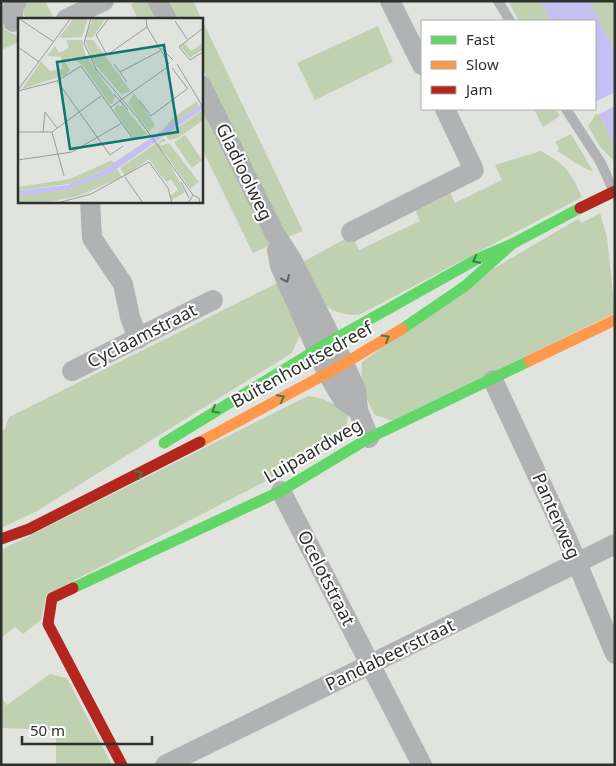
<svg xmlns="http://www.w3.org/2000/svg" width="616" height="766" font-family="'Noto Sans',sans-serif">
	<rect width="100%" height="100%" fill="#e1e4de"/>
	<g fill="#c0d1b2">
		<path d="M29 1H45L53 17 26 19 22 10Z"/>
		<path d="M140 1H150L158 19H138L131 4Z"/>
		<path d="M170 1H193L303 231 285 238 201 66V19H178Z"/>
		<path d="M508 1H541L550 21H519Z"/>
		<path d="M589 1H615V51Z"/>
		<path d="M1 22 5 30 19 37V42L1 50Z"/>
		<path d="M378 26 393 62 315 100 297 63Z"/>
		<path d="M201 105 271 245 253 253 201 147Z"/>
		<path d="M534 109H555L560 116 543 127Z"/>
		<path d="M598 111 615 147V162L601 148 588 126Z"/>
		<path d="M571 134 593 171C585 170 565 156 557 151L559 148 555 142Z"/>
		<path d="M541 151C565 164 571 172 582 197L359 315C319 315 317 293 301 263L352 235 359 250 420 221 413 206 448 188 455 203 502 180 495 165Z"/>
		<path d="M600 213 607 237 615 313 393 421 375 415C364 396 360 384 362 362L491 270 578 219 582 223Z"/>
		<path d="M279 282 300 335 292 353 37 511 1 528V431L5 429 9 417Z"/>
		<path d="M308 396C326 398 335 404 348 415L345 440 46 595 41 620 23 634 15 627 1 638V550Z"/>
		<path d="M50 674 67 678 112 765H56V730L1 728V697L7 705Z"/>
	</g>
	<path fill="#c4c0f2" d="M541 1H589L615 51V147L595 104V21H550Z"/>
	<path fill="#e1e4de" d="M615 92V106L597 115 595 102Z"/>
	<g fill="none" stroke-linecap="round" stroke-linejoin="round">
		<g stroke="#b1b2b3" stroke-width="10">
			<path d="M498 1 510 21"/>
			<path d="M566 109 601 163 613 190"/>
		</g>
		<g stroke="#b1b2b3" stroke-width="20">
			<path d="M158 1 167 19"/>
			<path d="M390 1 422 65"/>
			<path d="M66 19 104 1"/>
			<path d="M13 22V7L17 1"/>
			<path d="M201 85 274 232 292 260 344 363 356 390 358 410 369 438"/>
			<path d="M90 201 92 238 123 284 130 317 138 339"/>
			<path d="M351 232 474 170 445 109"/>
			<path d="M277 250 280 266 327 373 343 400 358 410"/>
			<path d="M72 371 213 300"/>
			<path d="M493 380 568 541 615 654"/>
			<path d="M281 491 422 765"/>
			<path d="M165 765 615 544"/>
		</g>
		<g stroke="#63d668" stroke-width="11">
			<path d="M402 329 465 286 512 244"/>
			<path d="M164 443 331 341 479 258 512 244 580 208"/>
			<path d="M73 588 281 491 369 438 529 361"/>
		</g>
		<g stroke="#ff974d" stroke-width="11">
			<path d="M529 361 615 320"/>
			<path d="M200 442 335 369 402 329"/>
		</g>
		<g stroke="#b3261e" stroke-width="11">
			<path d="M1 539 29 529 200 442"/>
			<path d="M73 588 52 598 48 624 122 765"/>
		</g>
		<path stroke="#b3261e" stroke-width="11" d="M580 208 615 191"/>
	</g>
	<defs><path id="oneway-chevron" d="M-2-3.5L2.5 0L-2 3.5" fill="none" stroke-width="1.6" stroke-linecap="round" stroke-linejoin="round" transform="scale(1.25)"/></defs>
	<g stroke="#467b47">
		<use href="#oneway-chevron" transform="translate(476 260) rotate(152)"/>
		<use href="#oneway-chevron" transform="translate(386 338) rotate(-31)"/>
		<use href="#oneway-chevron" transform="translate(281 398) rotate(-28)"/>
		<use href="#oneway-chevron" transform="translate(215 410) rotate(149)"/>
		<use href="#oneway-chevron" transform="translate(139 474) rotate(-24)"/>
	</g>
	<use stroke="#626462" href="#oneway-chevron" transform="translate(286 279) rotate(66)"/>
	<g text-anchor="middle" stroke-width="4" stroke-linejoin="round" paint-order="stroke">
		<g font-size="18" fill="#2e302c" stroke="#fff">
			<text transform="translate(244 172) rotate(64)" y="6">Gladioolweg</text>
			<text transform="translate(142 336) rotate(-27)" y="6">Cyclaamstraat</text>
			<text transform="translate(302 365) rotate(-29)" y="6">Buitenhoutsedreef</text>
			<text transform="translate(313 451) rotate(-30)" y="6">Luipaardweg</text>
			<text transform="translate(556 516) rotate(66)" y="6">Panterweg</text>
			<text transform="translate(326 578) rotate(63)" y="6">Ocelotstraat</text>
			<text transform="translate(390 655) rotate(-26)" y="6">Pandabeerstraat</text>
		</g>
	</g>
	<g transform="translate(18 18)">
		<rect width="185" height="185" fill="#e1e4de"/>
		<path d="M56 0H70L64 19 41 20ZM75 0H88L74 20 67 19ZM48 22H64L67 36 97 79 95 85 92 86 64 47 53 39 47 44 52 52 47 57 4 71 23 43 32 53 45 51 43 39 29 38 37 28 41 35 51 30ZM67 22H75L113 73 103 76 75 44ZM166 25 173 33 185 25V31L172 40 162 28ZM116 75 137 107 131 113 110 85ZM179 83 180 88 144 113 155 100ZM98 87 105 88 129 116 116 121 96 92ZM185 92V102L160 120 151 122 148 118ZM167 117 184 142 174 150 156 124ZM146 120 148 123 141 125 167 174 154 182 152 178 160 172 153 161 149 164 142 157 131 141 107 158 102 150ZM151 125 181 164 172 171 142 128ZM94 142 96 147 57 165 0 173V169L52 161ZM99 151 104 159 63 177 33 184 0 185V178L50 172Z" fill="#c0d1b2"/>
		<path d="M185 85V91L93 155 50 172 0 178V173L50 167 82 154Z" fill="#c4c0f2"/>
		<path fill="none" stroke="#999c97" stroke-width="1" d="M0 0 36 24M73 0 66 25 79 53M91 0 78 17 89 37 129 9M128 0 129 9 151 46M157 3 169 21M185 10 161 29 172 42 185 34M0 29 21 44M143 30 155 42M96 46 109 64M159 46 185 89M154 50 170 71M79 52 120 100 175 177M102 54 142 33M39 63 92 137 105 128M0 72 53 0M0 73 39 63 63 48 115 121M96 76 110 92M121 82 133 98 169 71M93 89 151 48M0 114H34L83 78M25 114 27 94 39 110M34 114 46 158M0 142 54 134 104 105M107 159 125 185M163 164 171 180M39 185 73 176 131 144 150 170 154 185M170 185 175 177 181 180 182 185"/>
		<path fill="#0f766e" fill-opacity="0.15" stroke="#0f766e" stroke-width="2.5" d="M146 27 160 114 52 131 39 44Z"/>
		<rect width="185" height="185" fill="none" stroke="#2e302c" stroke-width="2.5"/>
	</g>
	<rect width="616" height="766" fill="none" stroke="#2e302c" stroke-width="5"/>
	<rect x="421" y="20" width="175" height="90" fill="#ffffff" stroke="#abacab"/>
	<rect x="431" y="36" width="25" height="8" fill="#63d668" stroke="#abacab"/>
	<text x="466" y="45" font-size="15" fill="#2e302c">Fast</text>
	<rect x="431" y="61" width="25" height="8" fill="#ff974d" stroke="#abacab"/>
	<text x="466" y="70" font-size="15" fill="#2e302c">Slow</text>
	<rect x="431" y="86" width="25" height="8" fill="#b3261e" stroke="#abacab"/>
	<text x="466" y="95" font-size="15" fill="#2e302c">Jam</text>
	<path d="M22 736v8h130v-8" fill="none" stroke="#2e302c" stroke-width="2.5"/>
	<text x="30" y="736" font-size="15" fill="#2e302c" stroke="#ffffff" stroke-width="4" paint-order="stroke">50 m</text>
</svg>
